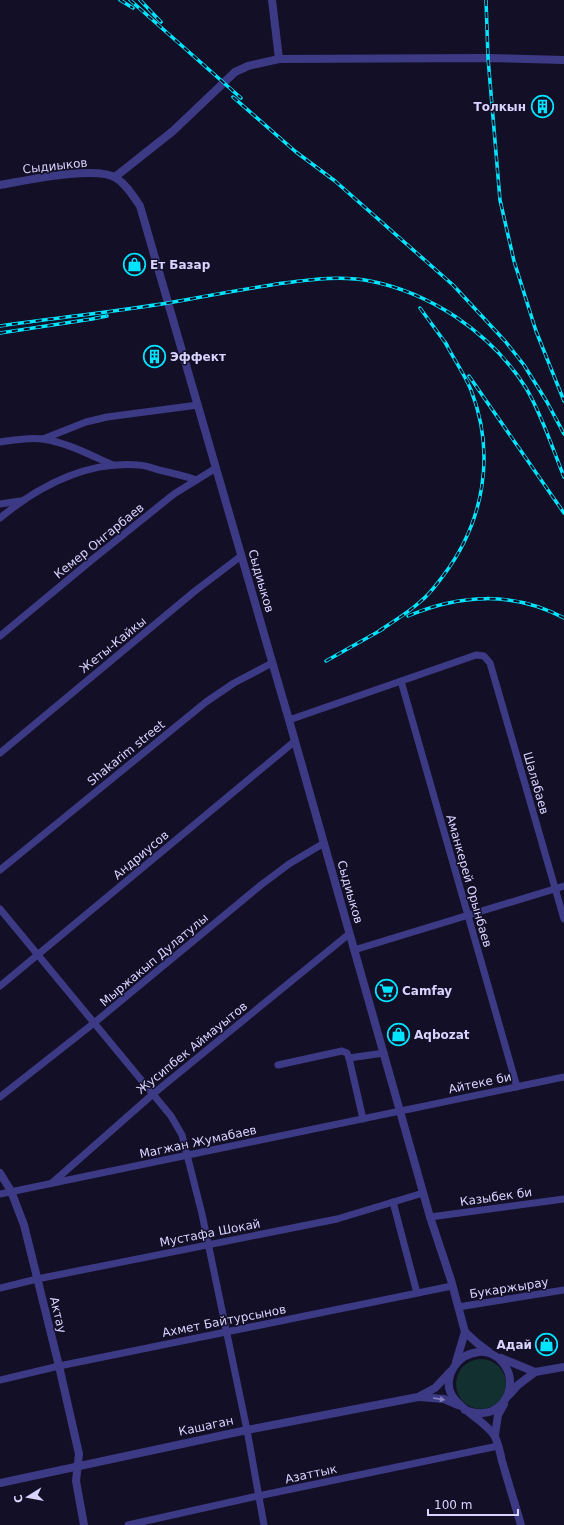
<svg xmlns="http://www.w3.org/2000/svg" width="564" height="1525" font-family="'DejaVu Sans',sans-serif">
	<rect width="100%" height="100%" fill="#130f26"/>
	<circle fill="#12302f" cx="481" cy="1384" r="25"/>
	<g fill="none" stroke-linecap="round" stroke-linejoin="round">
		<g stroke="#3d3a85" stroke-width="7">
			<path d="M43 439 86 422 107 417 198 405"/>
			<path d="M0 442C14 440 29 437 43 439 68 443 90 455 113 465"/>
			<path d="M0 504 20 501"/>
			<path d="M0 518C39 486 86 461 138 465 145 465 152 468 159 470 172 473 185 476 197 480"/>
			<path d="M0 636 93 559 174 494 216 468"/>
			<path d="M401 681 517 1087"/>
			<path d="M289 720 476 655 484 656 490 663 564 919"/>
			<path d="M0 753 195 591 241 556"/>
			<path d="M0 870 206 702 234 683 272 663"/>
			<path d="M0 909 171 1116 182 1135 202 1214 247 1430 264 1525"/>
			<path d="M354 950 564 886"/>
			<path d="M0 986 295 741"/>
			<path d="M349 1058 384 1053"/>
			<path d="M278 1065 342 1051 347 1053 349 1058 363 1119"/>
			<path d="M0 1097 94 1023 261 885 289 864 324 843"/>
			<path d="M52 1183 153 1094 349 934"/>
			<path d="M0 1194 564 1077"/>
			<path d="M393 1202 417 1293"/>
			<path d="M430 1217 564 1199"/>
			<path d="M0 1288 37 1279 337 1219 423 1193"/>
			<path d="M458 1307 564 1290"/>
			<path d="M0 1380 59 1366 452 1286"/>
			<path d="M128 1525 258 1496 498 1446"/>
		</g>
		<g stroke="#3d3a85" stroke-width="8">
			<path d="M272 0 279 59"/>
			<path d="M115 177 173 131 235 72 248 66 279 59 488 58 564 60"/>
			<path d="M0 185C24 181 97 165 116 178 127 185 133 196 140 206L289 720 430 1217 451 1280 465 1332 456 1362"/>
			<path d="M0 1173 11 1191 24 1225 59 1366 79 1454 76 1481 84 1525"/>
			<path d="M465 1332 477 1343 489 1352"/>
			<path d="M501 1358 535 1372"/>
			<path d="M509 1395 518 1385 535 1372 564 1367"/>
			<path d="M419 1397 444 1399 458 1405"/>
			<path d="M465 1410C471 1412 477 1414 483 1413 508 1411 518 1381 503 1363 498 1356 488 1351 479 1352 469 1353 460 1357 454 1367 433 1401 479 1413 494 1435 498 1441 500 1453 502 1461 508 1482 515 1504 521 1525"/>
			<path d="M495 1435 498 1415 504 1404"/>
			<path d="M0 1483 247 1430 418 1397 435 1388 451 1371"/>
		</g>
		<defs>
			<g id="rail">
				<path d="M120 0 133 8"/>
				<path d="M130 0 241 98"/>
				<path d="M140 0 161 22"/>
				<path d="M486 0 488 58 500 200 514 261 536 331 564 401"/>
				<path d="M233 97 296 152 335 181 453 285 505 341 524 365 547 402 564 434"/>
				<path d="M420 308 447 345"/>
				<path d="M0 326C62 317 124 311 185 300 216 294 246 289 277 284 308 280 340 275 370 281 401 287 430 300 456 317 484 336 508 359 526 388 542 415 552 447 564 477"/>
				<path d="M0 333 92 319 107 316"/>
				<path d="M469 376 564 513"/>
				<path d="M408 616C459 594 514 591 564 618"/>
				<path d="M379 631C394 621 408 613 421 601 430 594 436 585 443 576 484 522 496 454 471 390 464 373 453 358 445 342"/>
				<path d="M326 661 383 629"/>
			</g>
		</defs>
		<use href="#rail" stroke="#00e5ff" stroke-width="3.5"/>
		<use href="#rail" stroke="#130f26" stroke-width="2" stroke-dasharray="6" stroke-linecap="butt"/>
	</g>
	<defs><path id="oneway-solid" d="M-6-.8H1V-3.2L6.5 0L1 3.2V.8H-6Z"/></defs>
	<use fill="#837fbc" href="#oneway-solid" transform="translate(439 1399) rotate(9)"/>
	<defs>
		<symbol id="building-ring" viewBox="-11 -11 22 22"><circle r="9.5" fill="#130f26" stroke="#00e5ff" stroke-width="1.5"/><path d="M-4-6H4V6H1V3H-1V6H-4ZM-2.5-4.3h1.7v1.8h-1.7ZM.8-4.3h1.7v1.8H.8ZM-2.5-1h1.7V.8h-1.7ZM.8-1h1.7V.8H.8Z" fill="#00e5ff"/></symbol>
		<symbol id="shop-ring" viewBox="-11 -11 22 22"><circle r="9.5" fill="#130f26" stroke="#00e5ff" stroke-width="1.5"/><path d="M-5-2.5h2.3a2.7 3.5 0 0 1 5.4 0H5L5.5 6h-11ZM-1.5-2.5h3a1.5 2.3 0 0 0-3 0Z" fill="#00e5ff"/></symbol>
		<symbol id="supermarket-ring" viewBox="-11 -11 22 22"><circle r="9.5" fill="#130f26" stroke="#00e5ff" stroke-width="1.5"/><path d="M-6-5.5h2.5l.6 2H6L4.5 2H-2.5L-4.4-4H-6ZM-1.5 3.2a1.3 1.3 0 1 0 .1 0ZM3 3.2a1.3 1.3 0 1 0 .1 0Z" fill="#00e5ff"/></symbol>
	</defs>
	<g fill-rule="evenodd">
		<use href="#building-ring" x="530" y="94" width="25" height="25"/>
		<use href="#shop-ring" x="122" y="252" width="25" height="25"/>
		<use href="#building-ring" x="142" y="344" width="25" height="25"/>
		<use href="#supermarket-ring" x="374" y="978" width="25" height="25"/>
		<use href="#shop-ring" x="386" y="1022" width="25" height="25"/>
		<use href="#shop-ring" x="534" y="1332" width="25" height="25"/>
	</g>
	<g text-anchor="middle" stroke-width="3" stroke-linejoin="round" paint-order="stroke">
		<g font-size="12" font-weight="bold" fill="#d9d4ff" stroke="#130f26" text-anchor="start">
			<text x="526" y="111" text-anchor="end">Толкын</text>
			<text x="150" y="269">Ет Базар</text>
			<text x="170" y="361">Эффект</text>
			<text x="402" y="995">Camfay</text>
			<text x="414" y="1039">Aqbozat</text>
			<text x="532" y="1349" text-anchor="end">Адай</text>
		</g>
		<g font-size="12" fill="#d9d4ff" stroke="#130f26">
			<text transform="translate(55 166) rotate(-6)" y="4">Сыдиыков</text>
			<text transform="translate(99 541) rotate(-39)" y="4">Кемер Онгарбаев</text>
			<text transform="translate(261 581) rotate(74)" y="4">Сыдиыков</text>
			<text transform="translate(113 645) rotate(-39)" y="4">Жеты-Кайкы</text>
			<text transform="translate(126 753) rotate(-39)" y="4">Shakarim street</text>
			<text transform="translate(536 783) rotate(74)" y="4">Шалабаев</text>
			<text transform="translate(141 855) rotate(-40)" y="4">Андриусов</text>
			<text transform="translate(469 881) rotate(74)" y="4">Аманкерей Орынбаев</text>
			<text transform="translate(350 892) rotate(74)" y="4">Сыдиыков</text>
			<text transform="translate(154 960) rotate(-40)" y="4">Мыржакып Дулатулы</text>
			<text transform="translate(192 1048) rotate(-39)" y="4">Жусипбек Аймауытов</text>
			<text transform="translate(480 1083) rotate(-12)" y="4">Айтеке би</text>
			<text transform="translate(198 1142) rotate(-12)" y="4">Магжан Жумабаев</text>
			<text transform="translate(496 1197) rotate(-8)" y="4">Казыбек би</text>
			<text transform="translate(210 1233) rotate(-11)" y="4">Мустафа Шокай</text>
			<text transform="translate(509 1288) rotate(-9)" y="4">Букаржырау</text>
			<text transform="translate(58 1315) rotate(76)" y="4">Актау</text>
			<text transform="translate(224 1321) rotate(-11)" y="4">Ахмет Байтурсынов</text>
			<text transform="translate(206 1426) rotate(-12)" y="4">Кашаган</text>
			<text transform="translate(311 1474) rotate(-12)" y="4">Азаттык</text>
		</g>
	</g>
	<g transform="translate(28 1497) rotate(259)" stroke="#130f26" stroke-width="3" paint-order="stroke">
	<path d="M0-3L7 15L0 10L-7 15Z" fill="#d9d4ff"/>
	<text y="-6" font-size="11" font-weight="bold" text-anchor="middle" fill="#d9d4ff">С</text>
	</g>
	<path d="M428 1509v6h90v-6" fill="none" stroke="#d9d4ff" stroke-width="2"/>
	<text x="434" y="1509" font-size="12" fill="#d9d4ff" stroke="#130f26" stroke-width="3" paint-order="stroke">100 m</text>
</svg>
